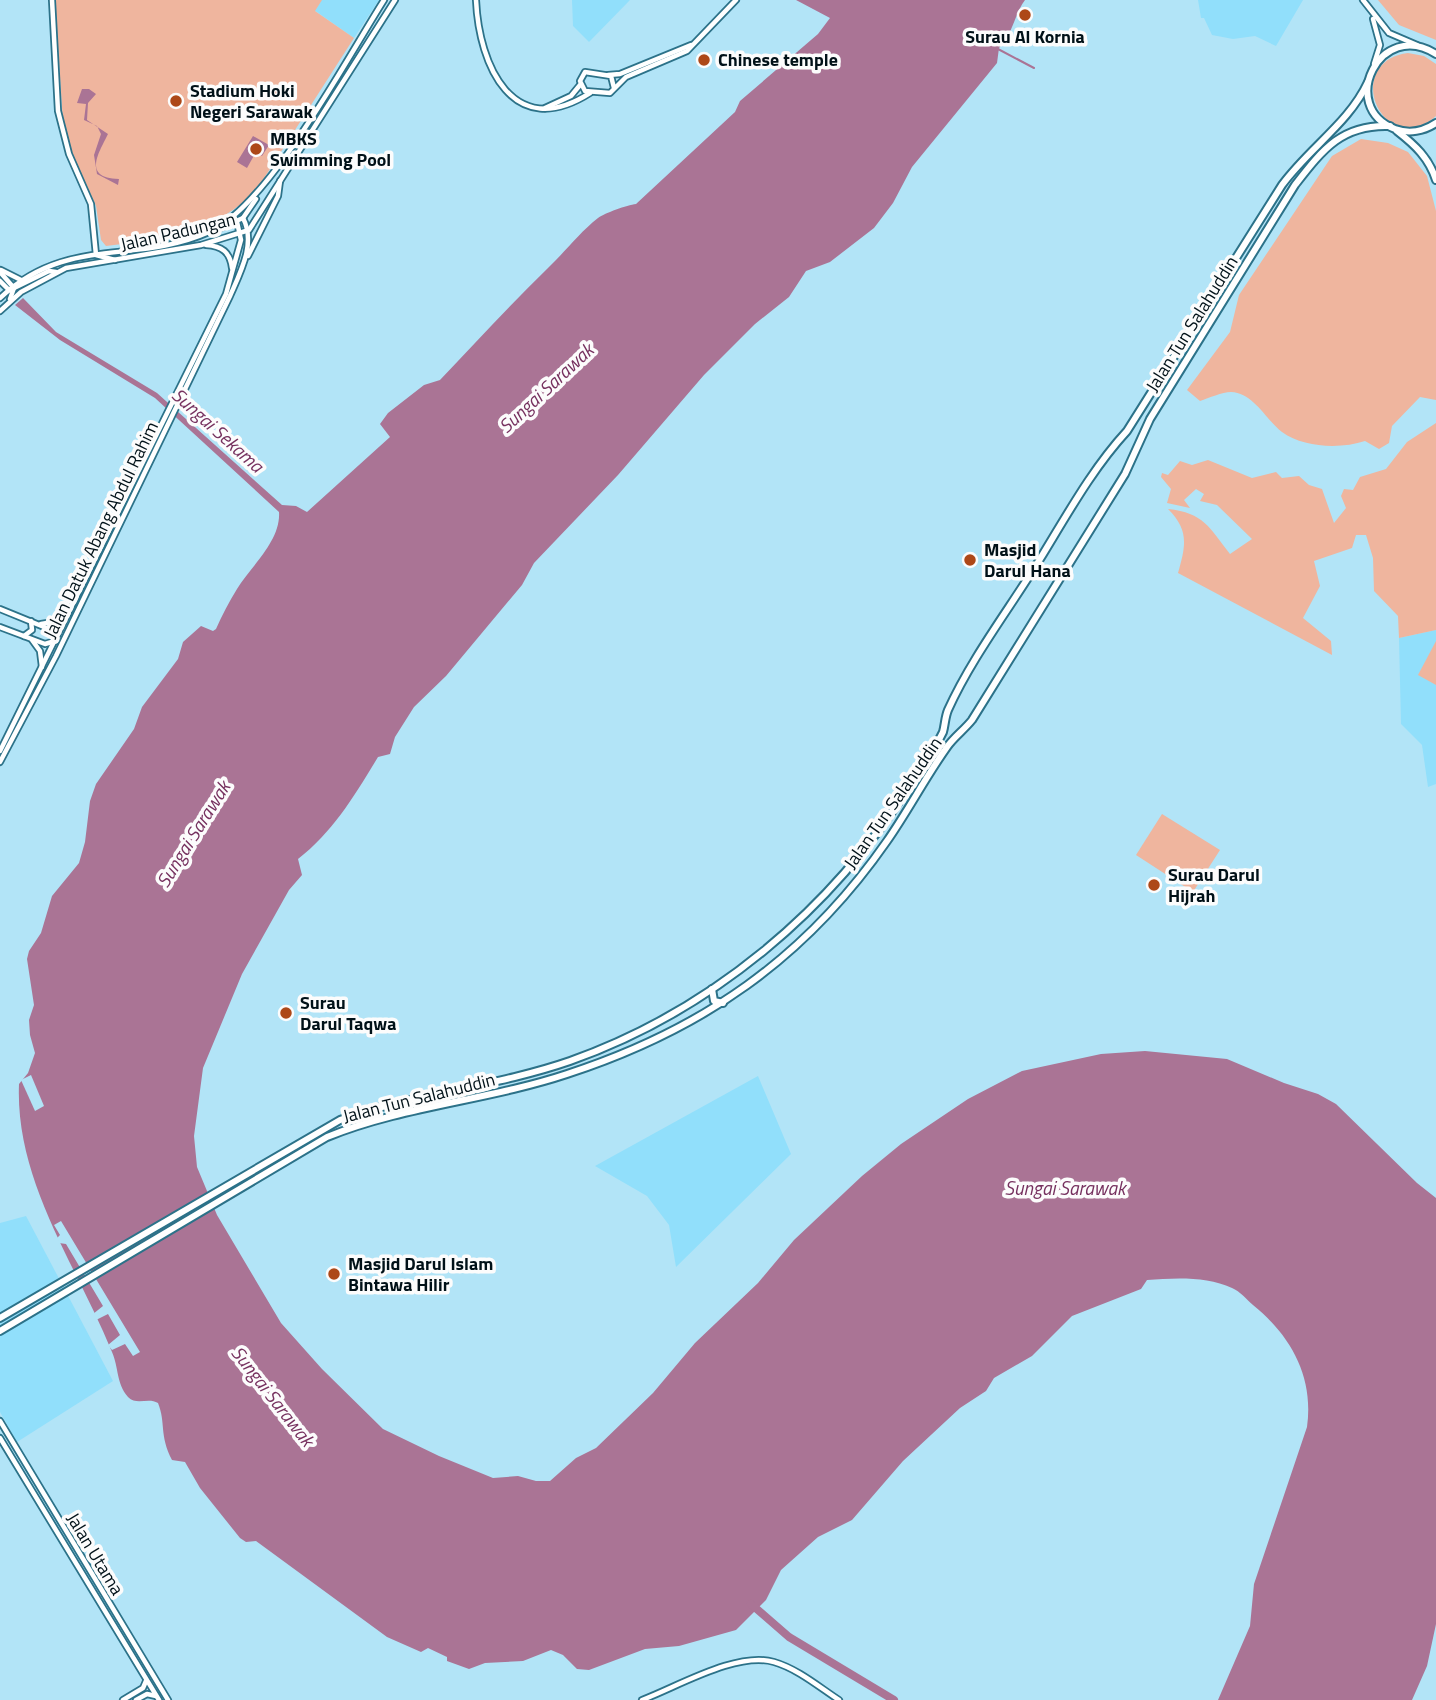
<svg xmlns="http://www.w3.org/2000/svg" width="1436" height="1700" font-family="'Titillium Web',sans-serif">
	<rect width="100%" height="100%" fill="#b2e4f7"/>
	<g fill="#91dffb">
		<path d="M321 0H379L354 38 314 10Z"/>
		<path d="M572 0H630L589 42 573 26Z"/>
		<path d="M1198 0H1303L1276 46 1255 36 1233 39 1212 35 1204 18H1201Z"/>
		<path d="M1436 630V784L1428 787 1422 745 1401 724 1399 638Z"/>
		<path d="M758 1076 791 1154 676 1267 669 1225 647 1196 595 1166Z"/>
		<path d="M26 1216 113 1381 17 1442 0 1412V1223Z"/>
	</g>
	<g fill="#efb59e">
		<path d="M55 0H322L315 11 354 38 261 183C224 232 163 239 106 246L101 240 96 206 70 149 63 123Z"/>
		<path d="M1378 0H1436V40L1399 25Z"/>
		<path d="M1408 53 1424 56 1436 64V116C1383 162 1340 62 1408 53Z"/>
		<path d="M1361 139 1388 143 1408 152 1427 176 1436 211V400L1420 397 1392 426 1389 443 1379 449 1365 441C1341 449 1304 448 1282 432 1266 420 1254 393 1231 392 1222 392 1209 398 1200 401L1187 390 1230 332 1239 295 1332 156Z"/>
		<path d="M1436 423V630L1399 638 1398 616 1374 591 1373 558 1366 535H1356L1352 548 1314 561 1320 586 1303 618 1331 641 1332 655 1178 573C1186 545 1189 530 1168 509 1204 513 1209 527 1230 554L1252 539 1217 505 1200 501 1204 494 1196 489 1184 500 1190 508 1167 503 1171 489 1161 477 1162 473 1168 475 1180 461 1192 465 1208 460 1252 478 1276 472 1282 478 1299 476 1309 485 1322 489 1334 523 1346 508 1341 496 1344 489 1353 490 1360 477 1386 469 1407 442Z"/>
		<path d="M1436 641V685L1418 675Z"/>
		<path d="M1162 814 1220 850 1193 892 1136 855Z"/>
	</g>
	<g fill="#aa7495">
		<path d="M796 0H1025C1014 15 1013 34 999 48L997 63 912 167 893 203 874 228 830 262 806 271 789 297 755 324 704 375 618 475 534 563 522 585 446 676 414 707 395 737 390 754 378 757C355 795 333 832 298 859L302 875 289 890 242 974 203 1068 194 1136 197 1167 217 1215 281 1323 322 1369 383 1429 439 1456 493 1478 518 1476 536 1481H550L576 1458 596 1448 653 1393 695 1343 758 1283 794 1240 862 1176 901 1144 968 1099 1022 1071 1101 1054 1145 1051 1227 1059 1284 1083 1318 1094 1336 1104 1417 1183 1436 1198V1624L1427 1666 1412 1700H1218L1250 1626 1254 1584 1307 1427C1314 1377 1291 1336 1253 1305 1247 1300 1240 1291 1232 1288 1207 1276 1174 1278 1147 1280L1141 1289 1072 1316 1032 1356 994 1378 986 1391 960 1408 903 1461 852 1520 818 1537 781 1570 766 1600 736 1630 679 1646 645 1649 589 1670 577 1669 563 1655 551 1650 523 1661 485 1663 469 1669 447 1661V1657L428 1648 421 1652 387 1637 256 1541 246 1542 240 1538 200 1488 185 1462 172 1460C159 1435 166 1423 158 1403 148 1397 137 1406 128 1397 116 1383 119 1368 112 1352 77 1266 15 1181 19 1084L28 1073 35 1053 30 1035 29 1020 34 1005 27 959 29 951 41 933 52 896 79 863 85 842 90 801 96 784 134 729 142 707 178 659 183 642 201 626 213 631 216 629C222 615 229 602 237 589 251 566 281 541 279 512L155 398 60 340 15 305 23 298 56 332 157 393 282 505 296 506 307 512 390 437 380 424 388 413 424 385 440 380C476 342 511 304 548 268 565 252 579 233 598 218 605 213 627 205 636 204L735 112 740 101 818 34 830 18Z"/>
		<path d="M82 89H89L96 94 88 103 87 120 108 134C100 151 81 178 119 179L118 185 97 174 94 155 101 134 97 126 84 120 86 104 77 103Z"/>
		<path d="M253 136 269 145 262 156 256 152 247 168 237 162Z"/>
	</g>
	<g fill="#b2e4f7">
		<path d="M31 1075 44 1106 35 1111 21 1080Z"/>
		<path d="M61 1221 140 1352 133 1356 125 1344 112 1350 108 1345 120 1335 108 1314 96 1320 93 1314 103 1306 66 1244 59 1243 57 1238 60 1235 54 1225Z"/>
	</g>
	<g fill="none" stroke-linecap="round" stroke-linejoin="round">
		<path stroke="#aa7495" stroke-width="2" d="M998 49 1034 68"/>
		<path stroke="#aa7495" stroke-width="8" d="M751 1604 789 1637 894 1700"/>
		<defs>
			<g id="secondary">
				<path d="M52 0 58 111 69 154 91 204 96 255 115 260"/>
				<path d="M476 0C479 66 513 142 590 93"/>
				<path d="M1363 0 1389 33 1417 45"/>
				<path d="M1373 19 1380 45 1374 64"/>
				<path d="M608 75 620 74 691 45"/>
				<path d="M614 88 611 76 585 72 580 81 585 91 610 93 626 77 687 51 736 0"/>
				<path d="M545 108 571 96 580 85"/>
				<path d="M218 229 243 218 256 199"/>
				<path d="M206 245C222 246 230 252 232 268"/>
				<path d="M248 256 278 196 280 181"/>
				<path d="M1 270 21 280"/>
				<path d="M0 272 14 288 10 299"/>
				<path d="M0 281 9 290"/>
				<path d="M10 290 49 271 56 272"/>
				<path d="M0 298C67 235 135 265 209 232 269 206 347 58 384 0"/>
				<path d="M0 311 21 292 66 268 201 245 249 230 395 0"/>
				<path d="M0 609 49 629 56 641"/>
				<path d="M41 624 53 622 68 614"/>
				<path d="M0 627 45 644 55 641"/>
				<path d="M24 636 32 630 31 621"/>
				<path d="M32 640 40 651 42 667"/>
				<path d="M0 751 226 294 241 240 237 222"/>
				<path d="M0 762 56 656 230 296C241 271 256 243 243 218"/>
				<path d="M0 1421 168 1700"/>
				<path d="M0 1438 159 1700"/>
				<path d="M123 1700 143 1688 146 1681"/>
				<path d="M136 1700 147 1694 156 1696"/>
				<path d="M642 1700C677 1687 737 1651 774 1662 798 1669 819 1687 839 1700"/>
			</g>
			<g id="highway">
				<path d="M1436 54C1380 18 1337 107 1395 129 1409 134 1424 131 1436 123"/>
				<path d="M1397 131C1415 145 1429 158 1436 180"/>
				<path d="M712 989 714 1001 723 1003"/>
				<path d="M0 1318 340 1120C415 1093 495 1087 570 1061 711 1011 832 910 911 783 921 767 935 749 943 732 945 725 945 717 948 710 972 657 1010 608 1040 559 1067 515 1092 469 1127 431L1282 185C1309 148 1349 123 1368 82"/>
				<path d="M0 1331 327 1137C403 1106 489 1100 567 1074 702 1030 805 959 887 841 908 811 925 778 947 747 954 737 964 730 972 720L1125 474 1150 419 1295 185C1323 149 1342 124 1390 126"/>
			</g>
		</defs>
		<use href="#secondary" stroke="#2c7289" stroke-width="8"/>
		<use href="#highway" stroke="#2c7289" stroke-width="10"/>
		<use href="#secondary" stroke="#fff" stroke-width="4.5"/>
		<use href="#highway" stroke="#fff" stroke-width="6"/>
	</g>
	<g fill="#ad4818" stroke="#fcfcfc" stroke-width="2.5">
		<circle cx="1025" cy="15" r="7"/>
		<circle cx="704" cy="60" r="7"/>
		<circle cx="176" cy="101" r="7"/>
		<circle cx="256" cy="149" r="7"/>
		<circle cx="970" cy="560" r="7"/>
		<circle cx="1154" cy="885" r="7"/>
		<circle cx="286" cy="1013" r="7"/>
		<circle cx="334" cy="1274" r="7"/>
	</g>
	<g text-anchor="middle" stroke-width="7" stroke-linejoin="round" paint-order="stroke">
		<g font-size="18" font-weight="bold" fill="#011118" stroke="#fcfcfc" text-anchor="start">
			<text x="1025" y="43" text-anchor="middle">Surau Al Kornia</text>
			<text x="718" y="66">Chinese temple</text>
			<text x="190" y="97">Stadium Hoki<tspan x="190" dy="21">Negeri Sarawak</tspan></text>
			<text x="270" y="145">MBKS<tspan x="270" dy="21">Swimming Pool</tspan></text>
			<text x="984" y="556">Masjid<tspan x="984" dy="21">Darul Hana</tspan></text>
			<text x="1168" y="881">Surau Darul<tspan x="1168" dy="21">Hijrah</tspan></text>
			<text x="300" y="1009">Surau<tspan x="300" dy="21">Darul Taqwa</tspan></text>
			<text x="348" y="1270">Masjid Darul Islam<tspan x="348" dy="21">Bintawa Hilir</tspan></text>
		</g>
		<g font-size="18" fill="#011118" stroke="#fcfcfc">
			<text transform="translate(178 232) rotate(-13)" y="6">Jalan Padungan</text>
			<text transform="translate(1192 324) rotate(-58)" y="6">Jalan Tun Salahuddin</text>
			<text transform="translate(101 530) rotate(-64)" y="6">Jalan Datuk Abang Abdul Rahim</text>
			<text transform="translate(893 803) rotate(-55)" y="6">Jalan Tun Salahuddin</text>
			<text transform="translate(419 1098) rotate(-14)" y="6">Jalan Tun Salahuddin</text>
			<text transform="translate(95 1554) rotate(59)" y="6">Jalan Utama</text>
		</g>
		<g font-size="19" font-style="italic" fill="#76315f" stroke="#fcfcfc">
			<text transform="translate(546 388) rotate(-43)" y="7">Sungai Sarawak</text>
			<text transform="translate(218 430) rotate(42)" y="7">Sungai Sekama</text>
			<text transform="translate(193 834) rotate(-58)" y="7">Sungai Sarawak</text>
			<text x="1065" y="1195">Sungai Sarawak</text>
			<text transform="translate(273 1396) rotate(52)" y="7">Sungai Sarawak</text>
		</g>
	</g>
</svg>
